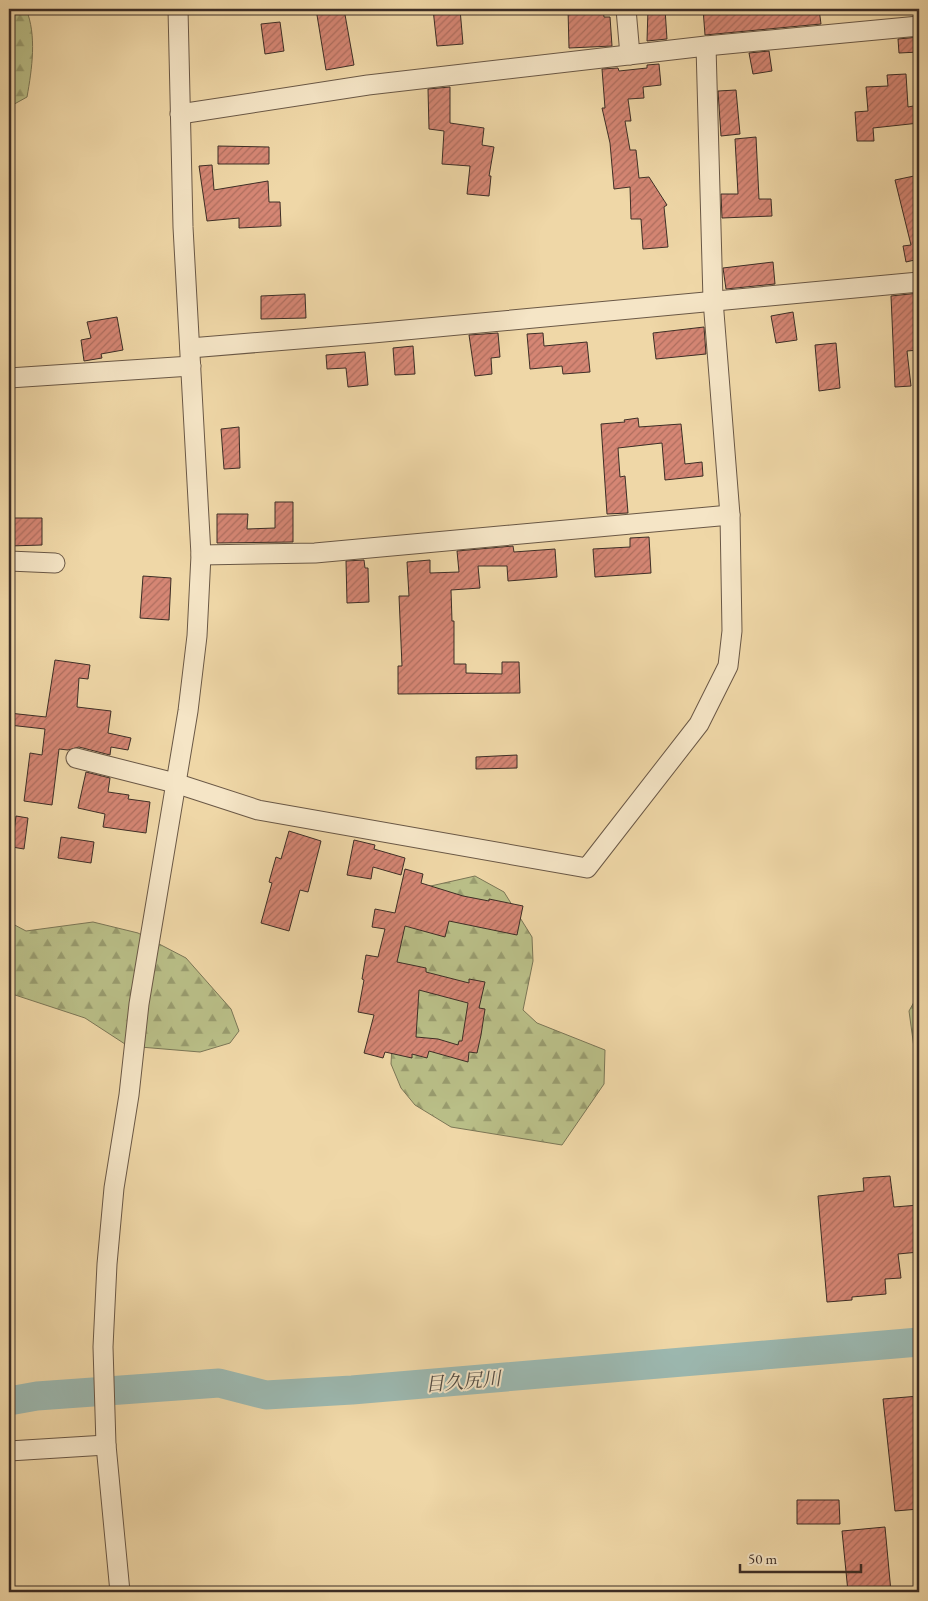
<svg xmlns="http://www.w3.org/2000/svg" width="928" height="1601" font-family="'EB Garamond','Noto Serif JP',serif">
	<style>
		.forest { fill: url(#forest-firs); stroke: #7b7656 }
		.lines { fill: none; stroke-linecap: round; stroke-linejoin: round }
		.river { stroke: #9cb8b0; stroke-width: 29 }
		.building { fill: url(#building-hatch); stroke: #3d2e26; fill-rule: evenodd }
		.minor-casing { stroke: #6a5846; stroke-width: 21 }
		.minor { stroke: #f5e5c6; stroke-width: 19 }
		.labels { text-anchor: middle; stroke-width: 4; stroke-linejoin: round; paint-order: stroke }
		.water-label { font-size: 19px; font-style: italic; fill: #504a42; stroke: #f5e5c6 }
	</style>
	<defs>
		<pattern id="forest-firs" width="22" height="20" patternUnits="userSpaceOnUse" patternTransform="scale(1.25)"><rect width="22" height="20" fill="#b9be87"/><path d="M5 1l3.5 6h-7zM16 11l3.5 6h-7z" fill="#989b6e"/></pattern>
		<pattern id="building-hatch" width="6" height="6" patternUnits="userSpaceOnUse" patternTransform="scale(1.25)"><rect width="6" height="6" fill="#d58674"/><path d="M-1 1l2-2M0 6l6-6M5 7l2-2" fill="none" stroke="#ae6e5f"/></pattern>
	</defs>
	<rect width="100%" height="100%" fill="#efd7a7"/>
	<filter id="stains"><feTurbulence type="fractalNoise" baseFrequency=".004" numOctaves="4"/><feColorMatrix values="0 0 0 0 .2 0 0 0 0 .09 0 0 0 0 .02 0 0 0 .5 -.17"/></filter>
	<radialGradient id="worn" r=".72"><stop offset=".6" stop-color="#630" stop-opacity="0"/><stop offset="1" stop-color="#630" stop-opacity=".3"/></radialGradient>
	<g class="forest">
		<path d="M 9,9 L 26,9 C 37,35 32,69 27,97 L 9,107 Z"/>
		<path d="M 475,876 L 504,892 L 532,937 L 533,961 L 523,1010 L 537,1023 L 605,1050 L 604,1084 L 562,1145 L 451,1127 L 415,1105 L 401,1088 L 391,1064 L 398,930 L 413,890 Z"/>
		<path d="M 9,922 L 26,931 L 93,922 L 138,933 L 186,958 L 231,1009 L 239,1031 L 230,1043 L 200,1052 L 128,1046 L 85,1018 L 9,993 Z"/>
		<path d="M 919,993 L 919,1059 L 915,1055 L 909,1011 Z"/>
	</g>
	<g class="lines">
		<path class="river" d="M 9,1401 L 37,1396 L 219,1383 L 266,1395 L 352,1390 L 919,1342"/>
	</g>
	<g class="building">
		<path d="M 316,9 L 344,9 L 354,65 L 326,70 Z"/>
		<path d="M 433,9 L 460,9 L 463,44 L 437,46 Z"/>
		<path d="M 568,9 L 603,9 L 604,17 L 610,17 L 612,46 L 569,48 Z"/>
		<path d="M 648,9 L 665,9 L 667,39 L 647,41 Z"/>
		<path d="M 703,9 L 819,9 L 821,24 L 705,35 Z"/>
		<path d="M 280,22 L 284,51 L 265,54 L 261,24 Z"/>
		<path d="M 919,37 L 919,52 L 899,53 L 898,39 Z"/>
		<path d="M 769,51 L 772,71 L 753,74 L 749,53 Z"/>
		<path d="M 659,64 L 661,85 L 643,87 L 644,98 L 628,99 L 631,121 L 625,121 L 630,150 L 636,150 L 639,178 L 649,177 L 667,205 L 664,207 L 668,247 L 643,249 L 641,219 L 631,219 L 630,187 L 614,189 L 610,143 L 602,108 L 605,108 L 602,69 L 618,68 L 619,71 L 647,68 L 647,65 Z"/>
		<path d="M 906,74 L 908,107 L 919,105 L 919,123 L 873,128 L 874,141 L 857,141 L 855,112 L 868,111 L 866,87 L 888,86 L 887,75 Z"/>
		<path d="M 450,87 L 450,123 L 484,128 L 482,145 L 494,147 L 489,176 L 491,176 L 489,196 L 467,194 L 470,166 L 442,164 L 444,131 L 429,129 L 428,89 Z"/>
		<path d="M 736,90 L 740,134 L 721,136 L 718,91 Z"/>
		<path d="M 756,137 L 759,199 L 771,199 L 772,216 L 722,218 L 721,194 L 738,194 L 735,139 Z"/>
		<path d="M 218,146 L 269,147 L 269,164 L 218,164 Z"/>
		<path d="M 212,165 L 214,190 L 268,181 L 269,202 L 280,202 L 281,226 L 239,228 L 239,218 L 207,221 L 199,166 Z"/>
		<path d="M 914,176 L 919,201 L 919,259 L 906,262 L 903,246 L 911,245 L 895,180 Z"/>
		<path d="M 773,262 L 775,284 L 726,289 L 723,268 Z"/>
		<path d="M 919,293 L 919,350 L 907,351 L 911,386 L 895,387 L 891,296 Z"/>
		<path d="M 305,294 L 306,318 L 261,319 L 261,296 Z"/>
		<path d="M 793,312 L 797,340 L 776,343 L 771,316 Z"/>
		<path d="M 117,317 L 123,350 L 101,354 L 102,358 L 84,361 L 81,340 L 91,338 L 87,322 Z"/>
		<path d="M 704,327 L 706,354 L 656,359 L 653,333 Z"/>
		<path d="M 498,333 L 500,357 L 491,358 L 492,374 L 475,376 L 469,335 Z"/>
		<path d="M 543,333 L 544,346 L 587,342 L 590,372 L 563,374 L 562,366 L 530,369 L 527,334 Z"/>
		<path d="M 836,343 L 840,388 L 819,391 L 815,345 Z"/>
		<path d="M 413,346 L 415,374 L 395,375 L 393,348 Z"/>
		<path d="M 365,352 L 368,385 L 348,387 L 346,368 L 327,369 L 326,355 Z"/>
		<path d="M 638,418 L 639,427 L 681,424 L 685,464 L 702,462 L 703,476 L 665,480 L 662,443 L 618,448 L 620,477 L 625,476 L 628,513 L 607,514 L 601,424 L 625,422 L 624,420 Z"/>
		<path d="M 239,427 L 240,468 L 224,469 L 221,429 Z"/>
		<path d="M 275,502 L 293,502 L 293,542 L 217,543 L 217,514 L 248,514 L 247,529 L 275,528 Z"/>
		<path d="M 9,518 L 42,518 L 42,545 L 9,546 Z"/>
		<path d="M 649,537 L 651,573 L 595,577 L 593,549 L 630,547 L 630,538 Z"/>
		<path d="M 513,546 L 514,552 L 555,549 L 557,577 L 508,581 L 507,566 L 478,566 L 480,588 L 451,590 L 452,621 L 454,621 L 454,664 L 466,664 L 466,673 L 502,674 L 502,662 L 519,662 L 520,693 L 398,694 L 398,666 L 402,666 L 399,596 L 409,596 L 407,562 L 430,560 L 430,573 L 459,572 L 457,551 Z"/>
		<path d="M 364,560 L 365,568 L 368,568 L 369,602 L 347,603 L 346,561 Z"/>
		<path d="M 143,576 L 171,578 L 169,620 L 140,618 Z"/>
		<path d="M 55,660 L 90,665 L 88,679 L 79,678 L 77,707 L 111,711 L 108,733 L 131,738 L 128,750 L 111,747 L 110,755 L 79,747 L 68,750 L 59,749 L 52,805 L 24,801 L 30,753 L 42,755 L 45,729 L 9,725 L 9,713 L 46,717 Z"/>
		<path d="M 517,755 L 517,768 L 476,769 L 476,757 Z"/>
		<path d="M 86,772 L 110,778 L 108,792 L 129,795 L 128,799 L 150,802 L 146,833 L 103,827 L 105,814 L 78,808 Z"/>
		<path d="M 16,816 L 28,818 L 24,849 L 12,847 Z"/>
		<path d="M 289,831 L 321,841 L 308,892 L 300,890 L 289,931 L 261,923 L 272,883 L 269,882 L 276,857 L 281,859 Z"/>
		<path d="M 61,837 L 94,842 L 91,863 L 58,858 Z"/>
		<path d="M 354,840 L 375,845 L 374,849 L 405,858 L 401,875 L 373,867 L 371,879 L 347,875 Z"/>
		<path d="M 405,869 L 423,874 L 421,883 L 463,896 L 489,901 L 489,899 L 523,906 L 517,935 L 449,921 L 445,937 L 405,926 L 397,962 L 426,968 L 426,972 L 469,983 L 469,979 L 485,982 L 479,1008 L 485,1009 L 481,1035 L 477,1053 L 469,1052 L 468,1062 L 429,1051 L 427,1058 L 412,1054 L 412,1058 L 385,1052 L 383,1058 L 364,1053 L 374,1015 L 358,1012 L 364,980 L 362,979 L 366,955 L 378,957 L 385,929 L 372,927 L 375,909 L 395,913 ZM 419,990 L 468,1003 L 462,1041 L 459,1041 L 458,1045 L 438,1039 L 416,1037 Z"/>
		<path d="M 890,1176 L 894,1207 L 919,1205 L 919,1252 L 898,1254 L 901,1278 L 885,1279 L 886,1294 L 852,1297 L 852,1300 L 827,1302 L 818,1196 L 864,1191 L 863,1178 Z"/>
		<path d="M 919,1396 L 919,1509 L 895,1511 L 883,1399 Z"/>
		<path d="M 797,1500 L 839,1500 L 840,1524 L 797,1524 Z"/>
		<path d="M 885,1527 L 891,1592 L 848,1592 L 842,1531 Z"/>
	</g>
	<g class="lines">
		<g class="minor-casing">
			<g id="minor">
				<path d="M 626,9 L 630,55"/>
				<path d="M 180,114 L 368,85 L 706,46 L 919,26"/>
				<path d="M 190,348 L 373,333 L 919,282"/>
				<path d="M 9,378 L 191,366"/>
				<path d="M 201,555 L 315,553 L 730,515"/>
				<path d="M 9,561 L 55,563"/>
				<path d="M 76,758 L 175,783 L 258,810 L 587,868 L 699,724 L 728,666 L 732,631 L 730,515 L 713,300 L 706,46"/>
				<path d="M 9,1451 L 106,1445"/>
				<path d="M 120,1592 L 106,1445 L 103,1347 L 107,1264 L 114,1188 L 129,1095 L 139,1004 L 188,711 L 197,636 L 201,555 L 183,227 L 178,9"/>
			</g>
		</g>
		<use href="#minor" class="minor"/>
	</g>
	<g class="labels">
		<g class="water-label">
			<text transform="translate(463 1381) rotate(-5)" y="7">目久尻川</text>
		</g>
	</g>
	<rect width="928" height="1601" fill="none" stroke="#efd7a7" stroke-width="30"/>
	<rect x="10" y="10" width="908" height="1581" fill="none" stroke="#3d2e26" stroke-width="2.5"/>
	<rect x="15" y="15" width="898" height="1571" fill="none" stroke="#3d2e26"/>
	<path d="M740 1564v8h121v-8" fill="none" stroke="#3d2e26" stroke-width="2.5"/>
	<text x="748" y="1564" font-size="15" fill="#3d2e26" stroke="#f5e5c6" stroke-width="4" paint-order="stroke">50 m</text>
	<rect width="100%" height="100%" filter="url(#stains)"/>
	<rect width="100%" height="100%" fill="url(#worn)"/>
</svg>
